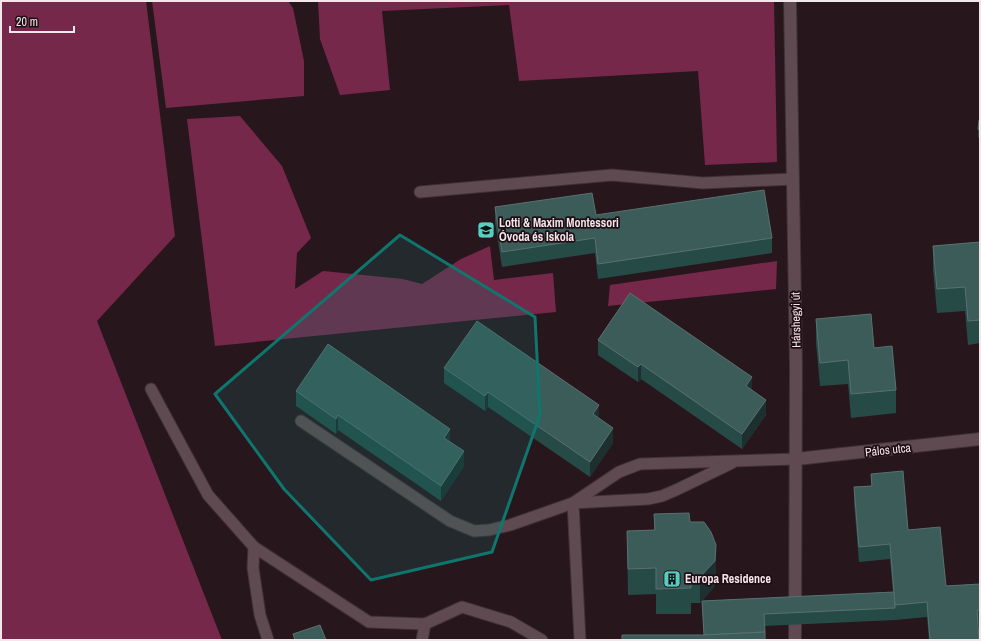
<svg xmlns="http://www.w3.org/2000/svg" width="981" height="641" font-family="'Archivo Narrow',sans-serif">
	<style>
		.forest { fill: #76284b }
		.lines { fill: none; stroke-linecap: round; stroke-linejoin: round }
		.service-casing { stroke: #3e3135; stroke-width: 13 }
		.minor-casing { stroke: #3e3135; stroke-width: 14 }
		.service { stroke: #5f4a51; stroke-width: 11 }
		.minor { stroke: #5f4a51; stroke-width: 12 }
		.wall { fill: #264b47 }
		.shaded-wall { fill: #1d2f2f }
		.building { fill: #3c5c59; stroke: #597170 }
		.marked { fill: #0f766e; fill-opacity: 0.2; stroke: #0f766e; stroke-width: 3; stroke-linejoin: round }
		.labels { text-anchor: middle; stroke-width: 3.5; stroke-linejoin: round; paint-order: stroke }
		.poi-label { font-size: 12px; font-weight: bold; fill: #f4e7eb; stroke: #1f0d14; text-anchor: start }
		.street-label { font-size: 12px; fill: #f4e7eb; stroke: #1f0d14 }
	</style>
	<rect width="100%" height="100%" fill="#28161d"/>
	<g class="forest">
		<path d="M 1,1 L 146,1 L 175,236 L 97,321 L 222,640 L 1,640 Z"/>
		<path d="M 152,1 L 288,1 L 293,8 L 304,61 L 304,96 L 166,108 Z"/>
		<path d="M 318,1 L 774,1 L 777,162 L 705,165 L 698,71 L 519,81 L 509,5 L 382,11 L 390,90 L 340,95 L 320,39 Z"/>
		<path d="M 240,116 L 282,166 L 311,238 L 297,253 L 295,289 L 323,271 L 403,279 L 422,284 L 461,259 L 490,246 L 494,280 L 553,273 L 556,312 L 215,346 L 187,119 Z"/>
		<path d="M 777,261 L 776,289 L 608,306 L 610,285 Z"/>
	</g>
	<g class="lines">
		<g class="service-casing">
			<g id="service">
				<path d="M 420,192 L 612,175 L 703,183 L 793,179"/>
				<path d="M 151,389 L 208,495 L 254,547 L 369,622 L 425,624"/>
				<path d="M 301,421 L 450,521 L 474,531 L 489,530 L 510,525 L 573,503 L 619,472 L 640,464 L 796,459"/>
				<path d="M 254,547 L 253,568 L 260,615 L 268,640"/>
				<path d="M 422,640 L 425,624 L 462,607 L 511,622 L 542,640"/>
				<path d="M 580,640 L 573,503 L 648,499 L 662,496 L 676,490 L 732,463"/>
			</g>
		</g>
		<g class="minor-casing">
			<g id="minor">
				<path d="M 790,1 L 796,367 L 795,640"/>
				<path d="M 796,459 L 980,439"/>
			</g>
		</g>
		<use href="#service" class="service"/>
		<use href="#minor" class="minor"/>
	</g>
	<g class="wall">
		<path d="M 980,119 L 980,139 L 978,137 L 978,129 Z"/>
		<path d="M 495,207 L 596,215 L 772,238 L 772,253 L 598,279 L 595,253 L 502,267 L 495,222 Z"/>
		<path d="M 980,242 L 980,343 L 968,345 L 965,311 L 937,313 L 933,270 L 933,246 Z"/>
		<path d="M 816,319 L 874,348 L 896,390 L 896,413 L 851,418 L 848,384 L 820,386 L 816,343 Z"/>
		<path d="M 598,340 L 752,390 L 766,415 L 742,449 L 641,379 L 638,382 L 598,355 Z"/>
		<path d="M 444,368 L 599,418 L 613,443 L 590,477 L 488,407 L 485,411 L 444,383 Z"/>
		<path d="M 296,391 L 450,442 L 464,466 L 441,501 L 338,430 L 336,434 L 296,406 Z"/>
		<path d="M 871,474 L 946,586 L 980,584 L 980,625 L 978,625 L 979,640 L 929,640 L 927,617 L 895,620 L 764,626 L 704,635 L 702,601 L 893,592 L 890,559 L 859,562 L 854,502 L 854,487 L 871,486 Z"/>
		<path d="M 654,514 L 690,522 L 716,571 L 715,586 L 700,603 L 691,603 L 691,614 L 656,614 L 656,594 L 628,595 L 627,531 L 654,530 Z"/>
	</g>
	<g class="shaded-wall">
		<path d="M 641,364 L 641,379 L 638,382 L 638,367 Z"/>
		<path d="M 752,377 L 752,392 L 746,386 Z"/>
		<path d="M 488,392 L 488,407 L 485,411 L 485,396 Z"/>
		<path d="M 766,400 L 766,415 L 742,449 L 742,434 Z"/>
		<path d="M 599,405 L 599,420 L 593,414 Z"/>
		<path d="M 338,415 L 338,430 L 336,434 L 336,419 Z"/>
		<path d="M 613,428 L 613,443 L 590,477 L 590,462 Z"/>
		<path d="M 450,429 L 450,444 L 444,438 Z"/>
		<path d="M 464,451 L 464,466 L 441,501 L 441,486 Z"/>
		<path d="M 716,545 L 716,571 L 715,586 L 700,603 L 700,577 Z"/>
	</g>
	<g class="building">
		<path d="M 980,119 L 980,131 L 978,129 L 979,120 Z"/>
		<path d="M 764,190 L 772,238 L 598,264 L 595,238 L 502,252 L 495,207 L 592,193 L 596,215 Z"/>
		<path d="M 980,242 L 980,320 L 968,321 L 965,287 L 937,289 L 933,246 Z"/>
		<path d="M 630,293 L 752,377 L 746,386 L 766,400 L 742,434 L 641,364 L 638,367 L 598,340 Z"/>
		<path d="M 871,314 L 874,348 L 892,346 L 896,390 L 851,394 L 848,360 L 820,363 L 816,319 Z"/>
		<path d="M 477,321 L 599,405 L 593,414 L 613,428 L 590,462 L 488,392 L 485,396 L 444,368 Z"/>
		<path d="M 328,344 L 450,429 L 444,438 L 464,451 L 441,486 L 338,415 L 336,419 L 296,391 Z"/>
		<path d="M 903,471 L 908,530 L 940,527 L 946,586 L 980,584 L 980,610 L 977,610 L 979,640 L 930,640 L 927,602 L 895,605 L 890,544 L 859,547 L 854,487 L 872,486 L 871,474 Z"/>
		<path d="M 689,513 L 690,522 L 704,522 L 711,532 L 716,545 L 715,561 L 700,577 L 691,577 L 691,588 L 656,589 L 656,568 L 628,569 L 627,531 L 655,530 L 654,514 Z"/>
		<path d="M 894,592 L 895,608 L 764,614 L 765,632 L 704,635 L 702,601 Z"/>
		<path d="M 320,625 L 326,640 L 295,640 L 293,634 Z"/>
		<path d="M 765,632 L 765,640 L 622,640 L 622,635 L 704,635 Z"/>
	</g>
	<path class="marked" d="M 400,235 L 535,317 L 540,415 L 492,552 L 371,580 L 284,489 L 215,394 Z"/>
	<defs>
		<g id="school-square" transform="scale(0.9)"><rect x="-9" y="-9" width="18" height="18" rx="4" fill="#57cec1" stroke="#1f0d14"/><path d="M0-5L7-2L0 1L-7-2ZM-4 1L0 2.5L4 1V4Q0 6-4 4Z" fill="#111"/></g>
		<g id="building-square" transform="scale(0.9)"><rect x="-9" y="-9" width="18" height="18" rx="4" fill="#57cec1" stroke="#1f0d14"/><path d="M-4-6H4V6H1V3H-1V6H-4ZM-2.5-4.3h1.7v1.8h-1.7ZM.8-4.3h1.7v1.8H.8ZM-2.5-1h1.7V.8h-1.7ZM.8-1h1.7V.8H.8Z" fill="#111"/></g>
	</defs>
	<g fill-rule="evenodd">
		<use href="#school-square" x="486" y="230"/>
		<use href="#building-square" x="672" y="579"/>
	</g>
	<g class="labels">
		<g class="poi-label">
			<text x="499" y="227">Lotti &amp; Maxim Montessori<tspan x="499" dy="14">Óvoda és Iskola</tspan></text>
			<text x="685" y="583">Europa Residence</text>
		</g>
		<g class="street-label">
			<text transform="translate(796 320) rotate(-91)" y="4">Hárshegyi út</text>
			<text transform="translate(888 450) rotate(-6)" y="4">Pálos utca</text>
		</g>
	</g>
	<rect width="981" height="641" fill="none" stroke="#f4e7eb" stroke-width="4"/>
	<path d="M10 26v6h64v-6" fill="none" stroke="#f4e7eb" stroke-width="2"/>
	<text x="16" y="26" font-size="12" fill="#f4e7eb" stroke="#1f0d14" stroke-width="3" paint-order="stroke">20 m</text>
</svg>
